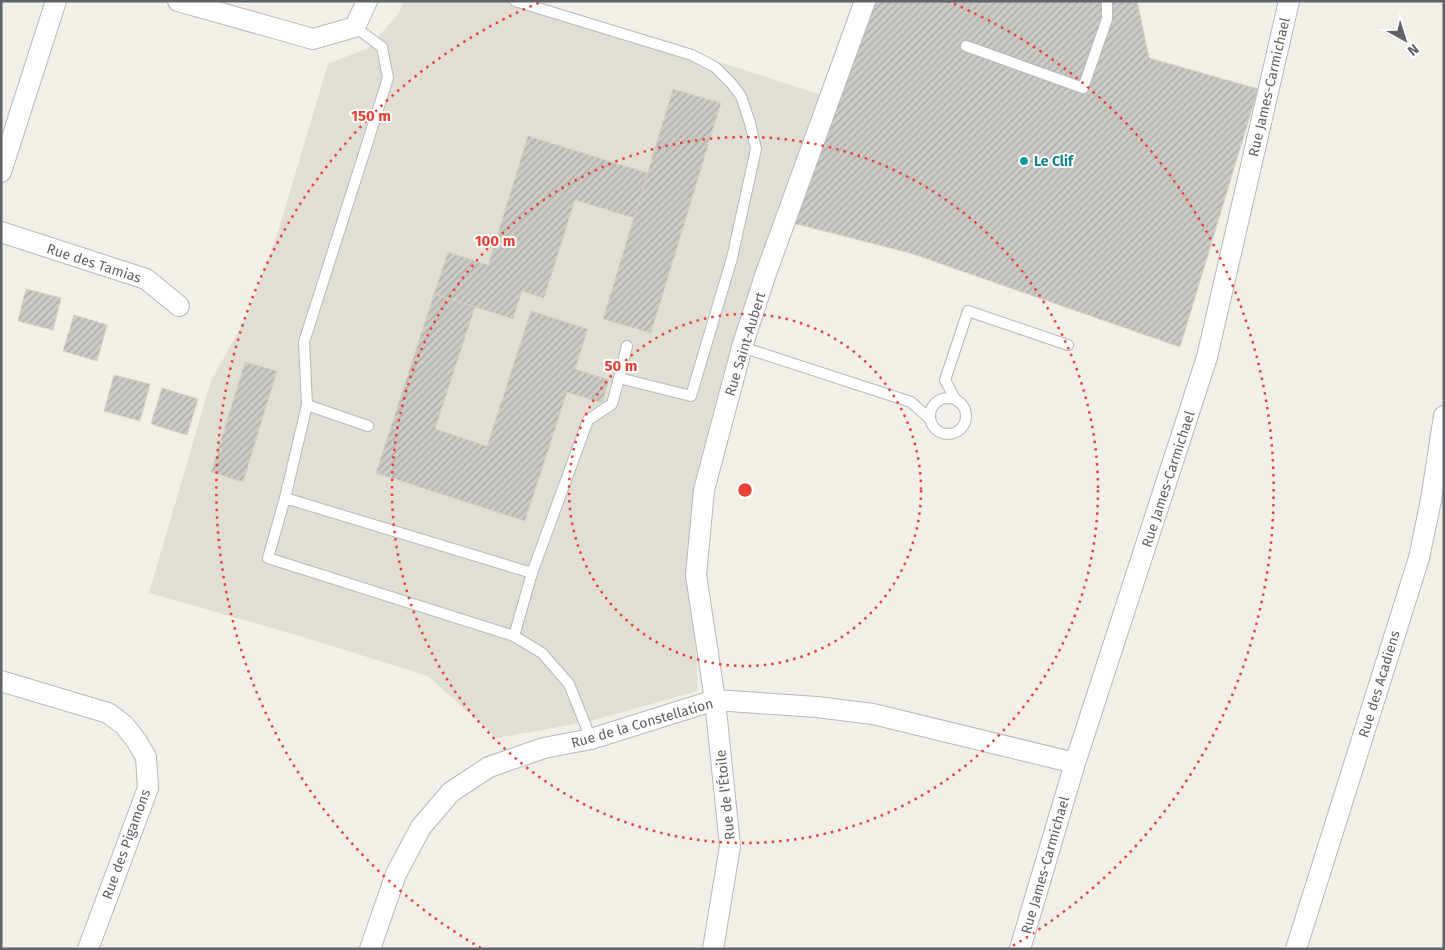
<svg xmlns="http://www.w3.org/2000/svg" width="1445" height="950" font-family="'Fira Sans',sans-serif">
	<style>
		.education { fill: #e1ded6 }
		.building { fill: url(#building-hatch); stroke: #d6d1c6 }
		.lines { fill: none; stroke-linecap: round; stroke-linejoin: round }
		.service-casing { stroke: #b5b8bc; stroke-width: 12 }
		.minor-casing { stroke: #b5b8bc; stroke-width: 22 }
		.service { stroke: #fff; stroke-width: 10 }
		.minor { stroke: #fff; stroke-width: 20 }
		.ring { fill: none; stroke: #ea4335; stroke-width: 2.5; stroke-dasharray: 2.5 5 }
		.culture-dot { fill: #0f9aa8; stroke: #fff; stroke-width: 2 }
		.labels { text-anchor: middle; stroke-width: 4; stroke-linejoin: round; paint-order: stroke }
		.street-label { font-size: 14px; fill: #5f6368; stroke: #fff }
		.culture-label { font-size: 14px; font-weight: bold; fill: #0d838f; stroke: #fff; text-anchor: start }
		.centre { fill: #ea4335; stroke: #fff; stroke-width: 2.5 }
		.ring-label { font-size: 15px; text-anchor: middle; font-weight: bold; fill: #ea4335; stroke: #fff; stroke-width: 4; stroke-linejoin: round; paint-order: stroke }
	</style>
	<defs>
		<pattern id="building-hatch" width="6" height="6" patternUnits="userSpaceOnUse" patternTransform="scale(1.25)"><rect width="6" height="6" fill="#cccac5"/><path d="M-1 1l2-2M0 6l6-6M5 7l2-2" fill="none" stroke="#a9a8a4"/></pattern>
	</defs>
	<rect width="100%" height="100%" fill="#f1efe8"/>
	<path class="education" d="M 404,1 L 531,1 L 834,99 L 720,407 L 691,560 L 698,691 L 587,722 L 497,738 L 428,676 L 303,637 L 149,593 L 211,381 L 248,314 L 277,235 L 328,64 L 368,48 L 398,14 Z"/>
	<g class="building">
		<path d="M 870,1 L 1137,1 L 1149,58 L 1258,89 L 1180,347 L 910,253 L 789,222 Z"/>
		<path d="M 673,89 L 721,103 L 651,333 L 603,319 Z"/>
		<path d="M 528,136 L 648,173 L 634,218 L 575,200 L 544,298 L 522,291 L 513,319 L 434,294 L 448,252 L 488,265 Z"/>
		<path d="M 26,289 L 61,298 L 53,330 L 18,321 Z"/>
		<path d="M 434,294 L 475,307 L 435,429 L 487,446 L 531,311 L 588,329 L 575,369 L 609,380 L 602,403 L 567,392 L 525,521 L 376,473 Z"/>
		<path d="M 74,315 L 107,325 L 97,361 L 63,351 Z"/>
		<path d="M 245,362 L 277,371 L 243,482 L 211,472 Z"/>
		<path d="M 114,375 L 150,384 L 140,421 L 104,411 Z"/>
		<path d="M 162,388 L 198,399 L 187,435 L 151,424 Z"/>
	</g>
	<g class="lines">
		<g class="service-casing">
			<g id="service">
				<path d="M 966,46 L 1083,88 L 1107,19 L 1107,1"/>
				<path d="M 742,347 L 911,402 L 930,419"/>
				<path d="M 619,378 L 627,346"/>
				<circle cx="948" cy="416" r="18"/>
				<path d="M 955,399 L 945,380 L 968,311 L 1068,345"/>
				<path d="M 307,405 L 368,426"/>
				<path d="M 285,498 L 307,405 L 304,342 L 388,78 L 382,47 L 355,27"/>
				<path d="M 532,573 L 285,498 L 268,558 L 514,636 L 542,653 L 569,684 L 591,739"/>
				<path d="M 514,636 L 532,573 L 588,420 L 612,404 L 619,378 L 691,396 L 732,258 L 756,149 L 750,123 L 741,96 L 731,83 L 715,67 L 692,55 L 515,1"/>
			</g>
		</g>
		<g class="minor-casing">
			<g id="minor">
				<path d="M 178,1 L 313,39 L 355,27 L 367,1"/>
				<path d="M 1,172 L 56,1"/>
				<path d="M 1,232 L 146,279 L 179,306"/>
				<path d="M 1,681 L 108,713 L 124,725 L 136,740 L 146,757 L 148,788 L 88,949"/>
				<path d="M 370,949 L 396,874 L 421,827 L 451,792 L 489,767 L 544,748 L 591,739 L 715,700 L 817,707 L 873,714 L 1075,763"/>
				<path d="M 713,949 L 730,846 L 715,700 L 696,575 L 704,490 L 742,347 L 765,276 L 865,1"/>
				<path d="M 1020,949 L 1075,763 L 1207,357 L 1289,1"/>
				<path d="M 1296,949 L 1419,558 L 1431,500 L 1444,416"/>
			</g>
		</g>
		<use href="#service" class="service"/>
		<use href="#minor" class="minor"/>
	</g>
	<g class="ring">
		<circle cx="745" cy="490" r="176"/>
		<circle cx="745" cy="490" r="353"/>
		<path d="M481 948A529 529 0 0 1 543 1M947 1A529 529 0 0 1 1009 948"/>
	</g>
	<circle class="culture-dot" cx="1024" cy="161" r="5"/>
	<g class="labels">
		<g class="street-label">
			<text transform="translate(1269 87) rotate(-77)" y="5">Rue James-Carmichael</text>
			<text transform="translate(94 263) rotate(18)" y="5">Rue des Tamias</text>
			<text transform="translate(745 344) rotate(-73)" y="5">Rue Saint-Aubert</text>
			<text transform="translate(1168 479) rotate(-72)" y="5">Rue James-Carmichael</text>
			<text transform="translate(1379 684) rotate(-73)" y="5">Rue des Acadiens</text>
			<text transform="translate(642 723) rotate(-16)" y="5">Rue de la Constellation</text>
			<text transform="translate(725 795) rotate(-96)" y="5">Rue de l'Étoile</text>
			<text transform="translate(126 844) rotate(-70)" y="5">Rue des Pigamons</text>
			<text transform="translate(1045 865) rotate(-74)" y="5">Rue James-Carmichael</text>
		</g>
		<g class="culture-label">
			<text x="1034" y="166">Le Clif</text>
		</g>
	</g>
	<circle cx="745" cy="490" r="8" class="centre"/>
	<g class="ring-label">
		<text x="371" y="121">150 m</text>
		<text x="495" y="246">100 m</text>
		<text x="621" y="371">50 m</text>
	</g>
	<rect width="1445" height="950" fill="none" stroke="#5f6368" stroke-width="5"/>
	<g transform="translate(1405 40) rotate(141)" stroke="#ffffff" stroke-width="4" paint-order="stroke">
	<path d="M0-4L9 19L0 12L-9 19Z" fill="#5f6368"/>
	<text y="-8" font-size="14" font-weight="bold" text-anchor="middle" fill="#5f6368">N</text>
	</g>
</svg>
